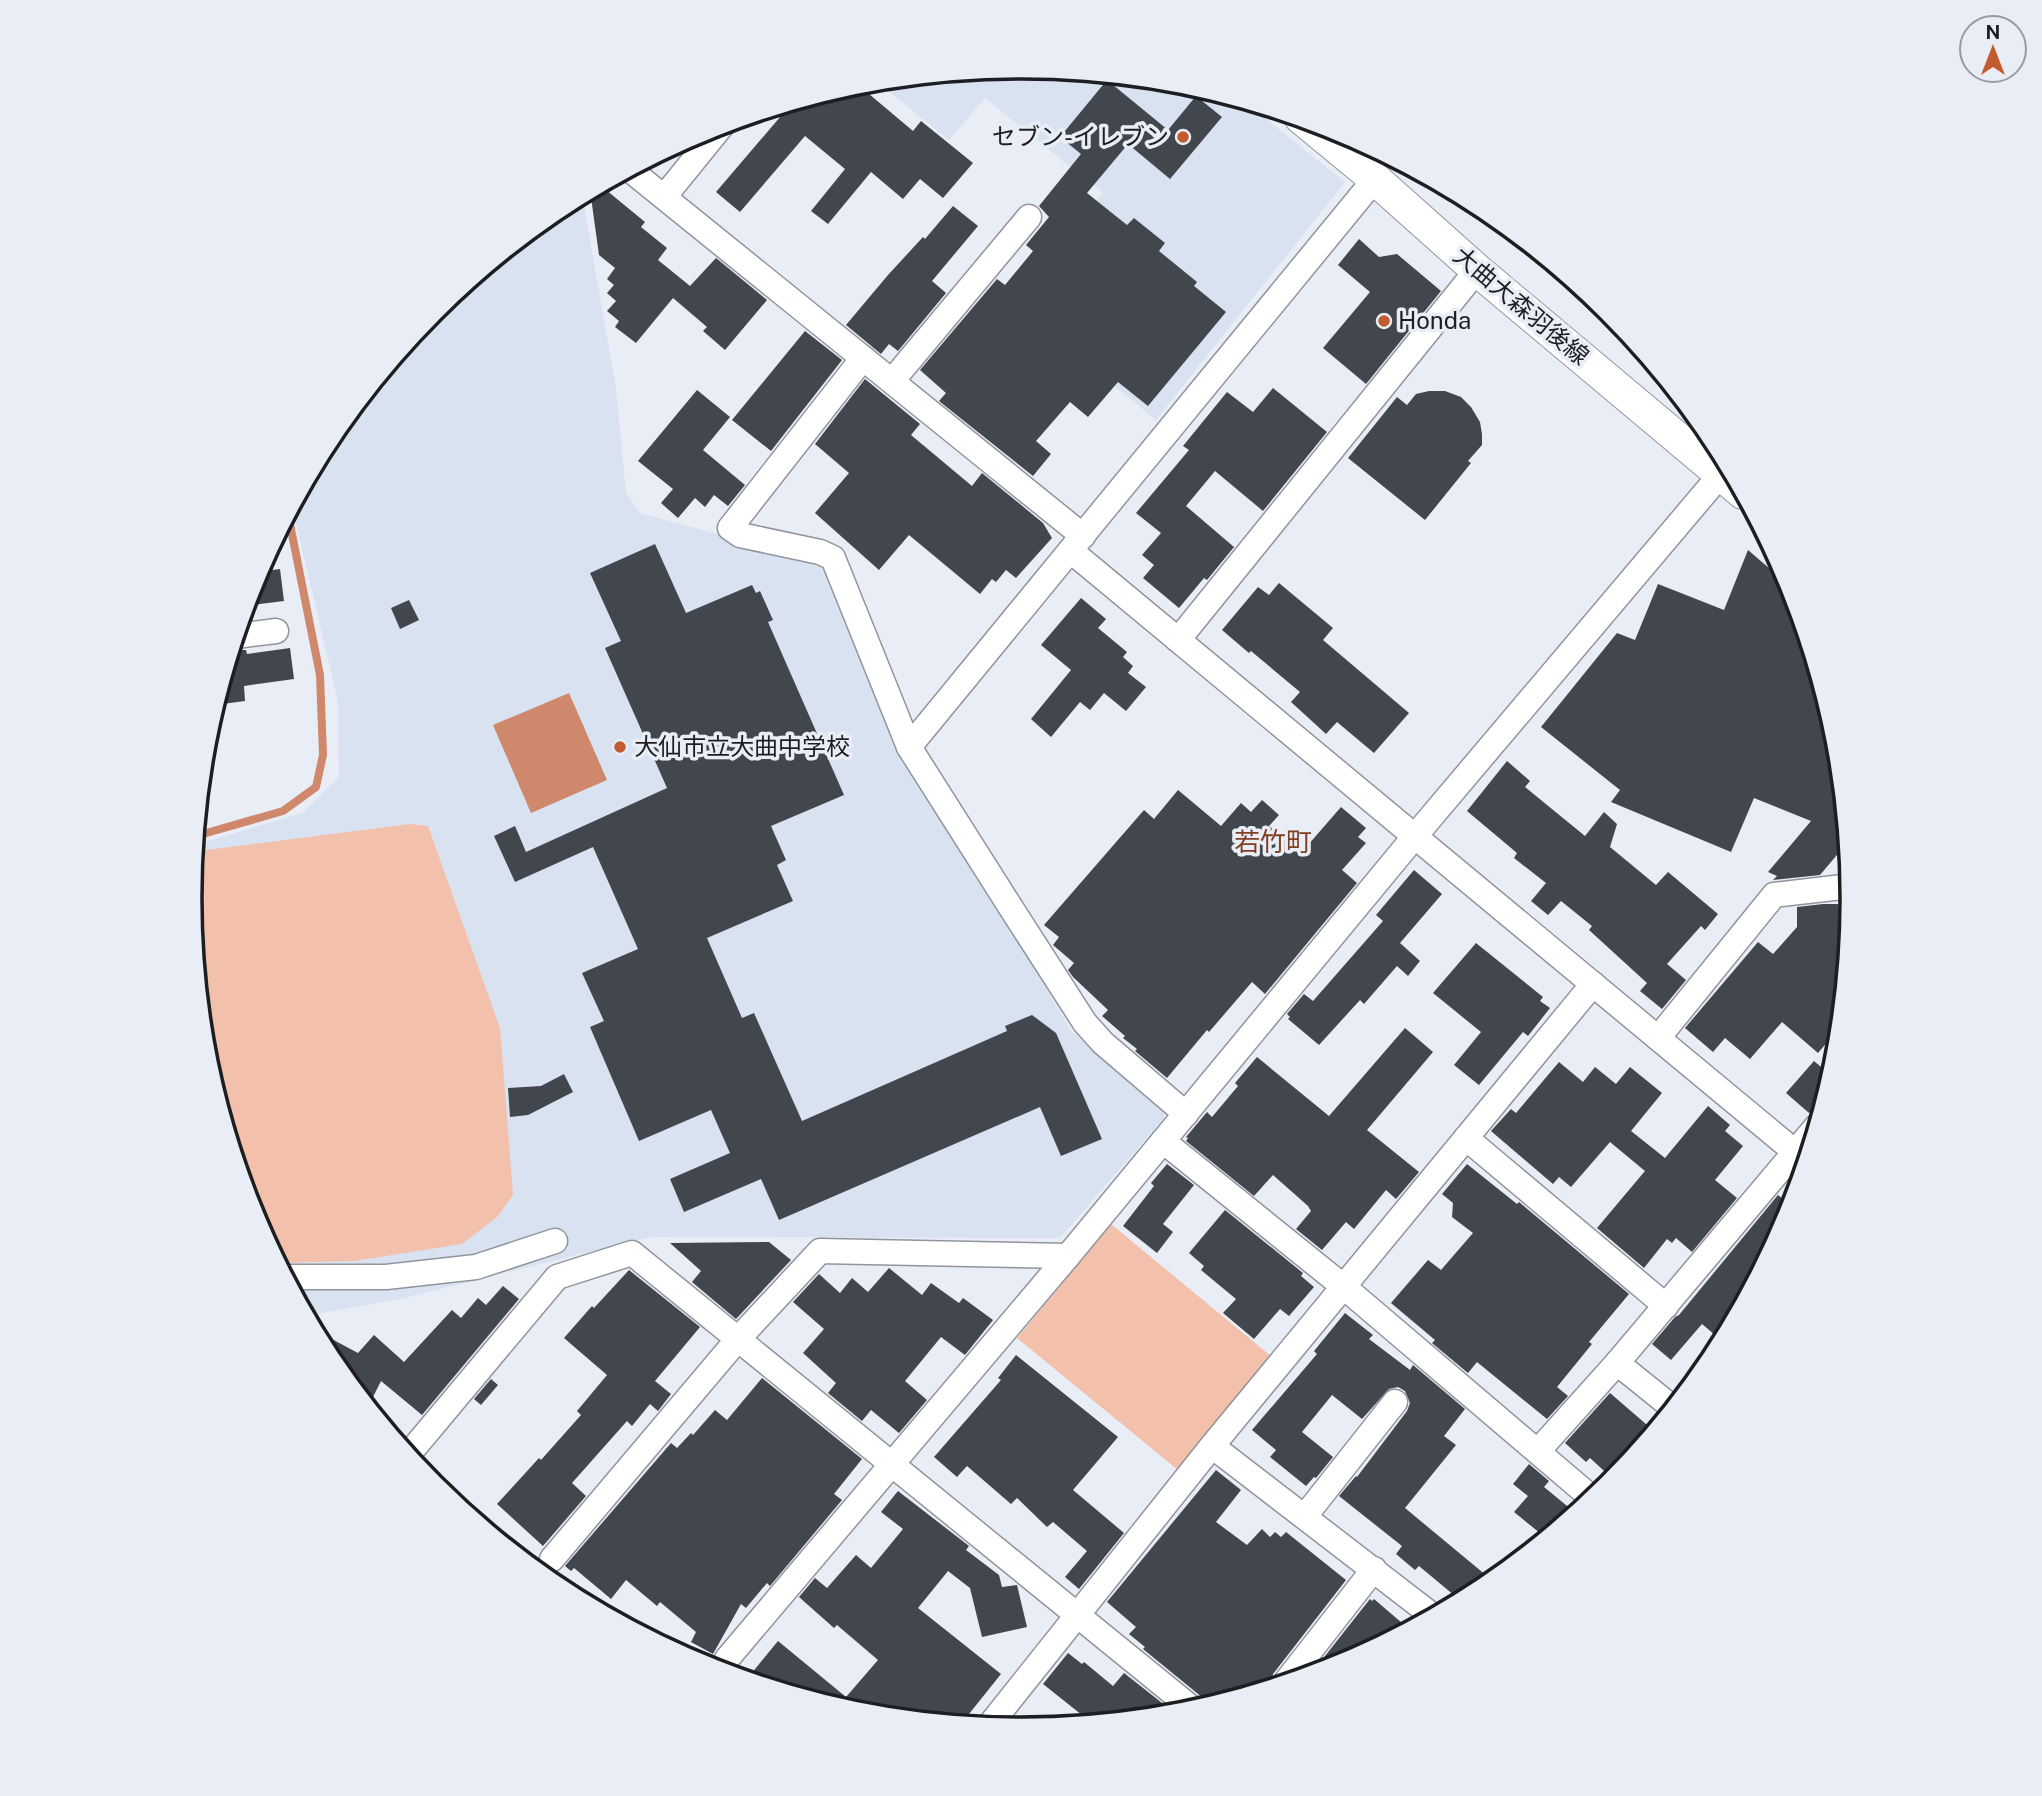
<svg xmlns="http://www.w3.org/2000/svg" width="2042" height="1796" font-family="'Public Sans','Noto Sans JP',sans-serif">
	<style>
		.built { fill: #d9e2f1 }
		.green { fill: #f3c0ab }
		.water { fill: #d0886c }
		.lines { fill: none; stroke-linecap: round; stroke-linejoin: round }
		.stream { stroke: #d0886c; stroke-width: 8 }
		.building { fill: #42464d }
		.minor-casing { stroke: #90959c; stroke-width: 27 }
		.major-casing { stroke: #90959c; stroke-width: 34 }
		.minor { stroke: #fff; stroke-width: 24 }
		.major { stroke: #fff; stroke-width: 32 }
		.poi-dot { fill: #c25b2e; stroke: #e9eef6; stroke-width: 2.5 }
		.labels { text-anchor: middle; stroke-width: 7; stroke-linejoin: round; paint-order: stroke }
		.poi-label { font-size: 24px; fill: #1c1e21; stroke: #e9eef6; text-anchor: start }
		.street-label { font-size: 24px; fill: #1c1e21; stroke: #e9eef6 }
		.neighbourhood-label { font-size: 26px; fill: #813f23; stroke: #e9eef6 }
		.rim { fill: none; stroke: #1c1e21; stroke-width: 3.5 }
	</style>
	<rect width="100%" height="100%" fill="#e9eef6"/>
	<g class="built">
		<path d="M 1021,67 L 1184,83 L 1242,100 L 1345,182 L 1156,420 L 1035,322 L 1067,237 L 1103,193 L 985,98 L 949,140 L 876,81 Z"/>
		<path d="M 582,194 L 616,388 L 626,493 L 640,513 L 818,561 L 828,575 L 883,716 L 1072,1032 L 1163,1105 L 1164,1118 L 1060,1238 L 650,1237 L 404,1298 L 306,1316 L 253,1216 L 205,1060 L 190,898 L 195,845 L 302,813 L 339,777 L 338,702 L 292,506 L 330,436 L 433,310 L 559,206 Z"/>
	</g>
	<g class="green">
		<path d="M 410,824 L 428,826 L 500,1028 L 513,1195 L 497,1217 L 462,1244 L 354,1261 L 278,1263 L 253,1216 L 205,1060 L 190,898 L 194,854 L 206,850 Z"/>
		<path d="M 1111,1224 L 1272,1357 L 1178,1470 L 1017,1338 Z"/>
	</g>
	<path class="water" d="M 569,693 L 607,780 L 531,813 L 493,725 Z"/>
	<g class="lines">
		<path class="stream" d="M 196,836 L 283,811 L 316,787 L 323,755 L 320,675 L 288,514"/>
	</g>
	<g class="building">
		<path d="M 1107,80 L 1168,130 L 1196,96 L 1222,117 L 1170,179 L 1128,144 L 1087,193 L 1127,225 L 1134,218 L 1165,243 L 1159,251 L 1197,282 L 1194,286 L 1226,312 L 1148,406 L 1118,382 L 1088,417 L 1070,402 L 1036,441 L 1051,454 L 1033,476 L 939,401 L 946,393 L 920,370 L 997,279 L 1005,285 L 1033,251 L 1026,245 L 1049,217 L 1039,206 L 1081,154 L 1060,137 Z"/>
		<path d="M 856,83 L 913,131 L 921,121 L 973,163 L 943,198 L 920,179 L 903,199 L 871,172 L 828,224 L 811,211 L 845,169 L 805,136 L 740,212 L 716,192 L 792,103 Z"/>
		<path d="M 600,185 L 645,222 L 641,227 L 667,248 L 658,260 L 690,286 L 716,258 L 767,300 L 725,350 L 703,331 L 707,327 L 673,298 L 636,343 L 615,327 L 619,321 L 607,311 L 616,301 L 607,293 L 614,285 L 607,279 L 615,268 L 599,255 L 590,190 Z"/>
		<path d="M 953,206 L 978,226 L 932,281 L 946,293 L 898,351 L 889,344 L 881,354 L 846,325 L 888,275 L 923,237 L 925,239 Z"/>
		<path d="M 1359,239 L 1379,257 L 1397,254 L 1441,291 L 1366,384 L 1323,348 L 1370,292 L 1338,265 Z"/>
		<path d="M 805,331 L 842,360 L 771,451 L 732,420 Z"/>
		<path d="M 865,379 L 920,424 L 911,435 L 972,486 L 982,473 L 1043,523 L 1052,538 L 1016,578 L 1006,570 L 996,582 L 992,579 L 980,594 L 909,535 L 879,570 L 815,513 L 849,473 L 815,444 Z"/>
		<path d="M 1273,388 L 1327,432 L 1263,511 L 1215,471 L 1186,506 L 1234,547 L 1207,580 L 1204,578 L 1179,608 L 1143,578 L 1154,565 L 1142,555 L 1161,533 L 1136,513 L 1189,450 L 1183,446 L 1227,392 L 1253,412 Z"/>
		<path d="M 697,390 L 730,417 L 703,450 L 745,485 L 728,506 L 714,495 L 705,507 L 695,498 L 678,518 L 661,503 L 673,489 L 638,461 Z"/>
		<path d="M 1429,391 L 1445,391 L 1461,397 L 1471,407 L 1480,422 L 1482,434 L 1482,445 L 1468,461 L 1471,463 L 1425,520 L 1348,458 L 1397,397 L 1407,405 L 1416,394 Z"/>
		<path d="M 655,544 L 686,613 L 752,585 L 756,593 L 760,591 L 773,620 L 768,622 L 844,795 L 771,826 L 786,860 L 777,865 L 793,901 L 707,938 L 742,1018 L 754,1013 L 802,1121 L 1007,1031 L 1005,1026 L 1032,1015 L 1056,1033 L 1102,1139 L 1061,1156 L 1040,1107 L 779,1220 L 761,1179 L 684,1212 L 670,1179 L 730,1153 L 711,1110 L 639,1141 L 590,1027 L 604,1021 L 582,973 L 638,949 L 593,847 L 515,882 L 494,836 L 515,826 L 526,852 L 667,788 L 605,648 L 621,641 L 590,573 Z"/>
		<path d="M 1748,550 L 1791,587 L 1837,736 L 1843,806 L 1837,820 L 1846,827 L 1847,843 L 1820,875 L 1773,880 L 1777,876 L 1768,872 L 1811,821 L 1754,798 L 1731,852 L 1611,802 L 1620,790 L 1541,727 L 1617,633 L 1635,640 L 1658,584 L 1724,610 Z"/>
		<path d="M 280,569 L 284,601 L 245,606 L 257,572 Z"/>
		<path d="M 1279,583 L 1333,628 L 1323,640 L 1409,713 L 1374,753 L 1337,722 L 1326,734 L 1291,702 L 1300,692 L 1251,651 L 1249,653 L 1222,630 L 1258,587 L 1269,595 Z"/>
		<path d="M 1081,598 L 1106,619 L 1098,628 L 1127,652 L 1123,657 L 1133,666 L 1128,673 L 1146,687 L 1126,711 L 1104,693 L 1090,710 L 1080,702 L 1051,737 L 1031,719 L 1071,670 L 1041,645 Z"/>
		<path d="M 409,600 L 419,620 L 400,629 L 391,608 Z"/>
		<path d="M 290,648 L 294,679 L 244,686 L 245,701 L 215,705 L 232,650 L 246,650 L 247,654 Z"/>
		<path d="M 1507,761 L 1530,781 L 1525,787 L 1585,836 L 1604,812 L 1617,824 L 1610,847 L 1656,885 L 1668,872 L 1718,914 L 1705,930 L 1701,926 L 1667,964 L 1686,980 L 1662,1009 L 1640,991 L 1647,983 L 1589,930 L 1592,926 L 1561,901 L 1548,915 L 1531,901 L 1546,883 L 1514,858 L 1517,853 L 1467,811 Z"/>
		<path d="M 1178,790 L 1221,826 L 1241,803 L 1251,812 L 1262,800 L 1279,815 L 1269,826 L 1301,853 L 1341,807 L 1366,828 L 1358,837 L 1366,843 L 1342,870 L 1357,883 L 1265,994 L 1252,982 L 1209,1032 L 1207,1030 L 1167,1078 L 1135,1051 L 1137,1049 L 1123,1038 L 1125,1036 L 1102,1016 L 1108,1010 L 1073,977 L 1068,970 L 1074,963 L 1053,945 L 1059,937 L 1044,925 L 1144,810 L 1154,819 Z"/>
		<path d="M 1414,870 L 1442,894 L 1400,943 L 1420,961 L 1408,976 L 1397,966 L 1364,1004 L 1360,1000 L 1319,1045 L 1288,1019 L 1290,1017 L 1287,1014 L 1304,994 L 1313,1001 L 1383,921 L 1376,915 Z"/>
		<path d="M 1823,904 L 1838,904 L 1839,994 L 1844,988 L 1840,1027 L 1818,1053 L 1782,1022 L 1750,1059 L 1725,1038 L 1713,1052 L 1685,1028 L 1758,942 L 1773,954 L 1797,927 L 1797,907 Z"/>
		<path d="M 1476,943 L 1543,997 L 1540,1001 L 1550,1008 L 1528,1036 L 1523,1032 L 1479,1085 L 1454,1065 L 1481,1032 L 1433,993 Z"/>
		<path d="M 1405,1028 L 1433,1052 L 1367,1130 L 1419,1172 L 1396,1199 L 1386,1190 L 1354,1229 L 1346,1222 L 1322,1250 L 1296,1229 L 1311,1211 L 1308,1206 L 1273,1175 L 1254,1196 L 1186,1141 L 1188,1138 L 1186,1137 L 1207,1112 L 1212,1117 L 1238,1086 L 1235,1083 L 1257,1057 L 1329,1116 Z"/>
		<path d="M 1814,1061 L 1832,1076 L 1827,1092 L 1809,1113 L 1786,1093 Z"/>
		<path d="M 1559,1062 L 1583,1082 L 1595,1067 L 1616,1084 L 1630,1067 L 1662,1093 L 1631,1131 L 1665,1158 L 1708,1106 L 1730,1125 L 1725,1131 L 1743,1146 L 1715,1180 L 1737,1198 L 1692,1252 L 1676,1238 L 1672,1243 L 1667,1239 L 1644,1268 L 1597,1228 L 1645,1171 L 1610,1142 L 1571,1187 L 1559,1177 L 1553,1184 L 1491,1131 L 1511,1109 L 1516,1113 Z"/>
		<path d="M 564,1074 L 573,1092 L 528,1115 L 510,1117 L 508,1088 L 541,1086 Z"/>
		<path d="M 1167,1164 L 1194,1185 L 1163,1224 L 1173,1232 L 1157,1253 L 1123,1226 L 1154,1186 L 1151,1183 Z"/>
		<path d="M 1467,1164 L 1517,1204 L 1519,1202 L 1629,1294 L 1589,1342 L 1592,1344 L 1557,1387 L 1568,1396 L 1547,1419 L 1477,1362 L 1468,1373 L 1432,1343 L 1435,1340 L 1391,1303 L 1428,1260 L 1441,1270 L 1473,1233 L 1452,1217 L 1453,1203 L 1442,1194 Z"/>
		<path d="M 1778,1195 L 1792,1206 L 1789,1217 L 1722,1341 L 1702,1324 L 1671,1360 L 1652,1344 L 1675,1317 L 1679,1315 Z"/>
		<path d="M 1225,1210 L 1303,1273 L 1301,1276 L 1314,1287 L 1289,1316 L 1280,1309 L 1254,1339 L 1223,1313 L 1236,1299 L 1201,1270 L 1204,1266 L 1189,1253 Z"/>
		<path d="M 769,1242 L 791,1260 L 736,1319 L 692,1282 L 701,1271 L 670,1243 Z"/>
		<path d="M 889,1268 L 922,1295 L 931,1283 L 959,1303 L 963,1298 L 993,1320 L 965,1355 L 941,1337 L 905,1381 L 927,1400 L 899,1433 L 871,1410 L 862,1421 L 828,1393 L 836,1383 L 803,1353 L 824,1329 L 793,1302 L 819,1274 L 840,1293 L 852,1278 L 868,1292 Z"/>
		<path d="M 629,1270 L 700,1327 L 655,1381 L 671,1394 L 658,1411 L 650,1404 L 632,1426 L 627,1421 L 572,1483 L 586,1496 L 543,1546 L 497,1504 L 539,1458 L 541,1460 L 581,1415 L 577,1411 L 607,1375 L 564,1338 L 592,1306 L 594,1308 Z"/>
		<path d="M 503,1286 L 519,1299 L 422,1415 L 381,1381 L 372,1399 L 368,1396 L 364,1402 L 329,1360 L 313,1329 L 358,1353 L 374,1335 L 404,1362 L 452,1310 L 461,1318 L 478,1298 L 486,1305 Z"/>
		<path d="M 1345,1313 L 1373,1335 L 1369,1339 L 1410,1370 L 1413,1365 L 1465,1409 L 1444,1436 L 1456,1445 L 1405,1508 L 1493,1581 L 1461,1601 L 1419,1566 L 1415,1570 L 1396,1554 L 1402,1546 L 1339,1496 L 1356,1476 L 1357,1477 L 1407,1411 L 1410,1403 L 1405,1391 L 1398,1387 L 1389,1389 L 1362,1419 L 1332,1395 L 1302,1432 L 1333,1457 L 1316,1478 L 1314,1477 L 1306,1486 L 1270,1457 L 1276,1450 L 1252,1430 L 1317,1354 L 1314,1351 Z"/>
		<path d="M 1016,1355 L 1118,1437 L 1073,1490 L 1124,1533 L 1079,1589 L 1065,1577 L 1087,1551 L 1053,1522 L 1047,1527 L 1017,1498 L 1011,1504 L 967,1466 L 957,1477 L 934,1457 L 1001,1380 L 998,1378 Z"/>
		<path d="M 762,1378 L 862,1459 L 834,1494 L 842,1500 L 770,1586 L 767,1583 L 746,1608 L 741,1604 L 713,1654 L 691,1642 L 696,1632 L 660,1602 L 657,1606 L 626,1580 L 611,1599 L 574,1568 L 571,1571 L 565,1566 L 671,1443 L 677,1448 L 691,1433 L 693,1435 L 715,1410 L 727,1420 Z"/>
		<path d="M 491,1379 L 498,1385 L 481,1405 L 474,1399 Z"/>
		<path d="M 1610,1393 L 1654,1431 L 1614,1480 L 1590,1458 L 1586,1462 L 1565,1443 Z"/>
		<path d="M 1529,1464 L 1549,1481 L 1544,1487 L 1572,1510 L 1557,1529 L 1546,1538 L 1514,1512 L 1528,1496 L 1513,1484 Z"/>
		<path d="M 1216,1470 L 1241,1490 L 1216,1522 L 1247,1545 L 1262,1529 L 1270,1537 L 1275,1532 L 1281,1537 L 1286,1532 L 1346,1580 L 1273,1674 L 1271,1687 L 1208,1706 L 1203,1698 L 1143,1649 L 1145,1647 L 1129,1634 L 1136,1627 L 1107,1602 Z"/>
		<path d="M 898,1491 L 969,1546 L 966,1550 L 999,1575 L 1002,1587 L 1017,1585 L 1027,1627 L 982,1637 L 970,1588 L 948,1571 L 918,1608 L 1001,1674 L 961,1724 L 858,1713 L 765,1685 L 751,1674 L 778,1641 L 846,1697 L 878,1660 L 837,1625 L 834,1628 L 799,1597 L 815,1578 L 827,1588 L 856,1555 L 871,1568 L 903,1529 L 881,1512 Z"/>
		<path d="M 1370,1599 L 1372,1601 L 1374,1599 L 1409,1629 L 1339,1666 L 1310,1675 Z"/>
		<path d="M 1068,1653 L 1082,1664 L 1084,1662 L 1113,1686 L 1124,1673 L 1176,1714 L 1092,1723 L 1043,1684 Z"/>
	</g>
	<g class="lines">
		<g class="minor-casing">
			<g id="minor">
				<path d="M 629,169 L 1083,536"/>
				<path d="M 1365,170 L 1380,152"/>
				<path d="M 664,197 L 724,123"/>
				<path d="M 863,358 L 730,528 L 740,535 L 820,552 L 833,558 L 909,747 L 1013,911 L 1085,1023 L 1103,1043 L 1186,1114"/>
				<path d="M 892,381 L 1029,217"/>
				<path d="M 1071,551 L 1806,1161"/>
				<path d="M 236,636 L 276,631"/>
				<path d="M 1178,640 L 1477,270"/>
				<path d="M 909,747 L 1375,179"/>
				<path d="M 1658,1038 L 1774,895 L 1851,886"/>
				<path d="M 1466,1138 L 1666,1306"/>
				<path d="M 1163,1141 L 1344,1287 L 1593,1499"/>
				<path d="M 285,1277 L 386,1277 L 476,1267 L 555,1241"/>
				<path d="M 1617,1363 L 1673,1408"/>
				<path d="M 1212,1446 L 1433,1616"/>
				<path d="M 1538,1451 L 1617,1363 L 1816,1127"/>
				<path d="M 408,1455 L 557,1277 L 632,1253 L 1194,1710"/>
				<path d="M 1305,1516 L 1395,1402"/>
				<path d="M 552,1559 L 738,1339 L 820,1251 L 1068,1256"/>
				<path d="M 727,1659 L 1068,1256 L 1415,836 L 1721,474"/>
				<path d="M 1285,1683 L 1374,1569"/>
				<path d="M 989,1726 L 1212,1446 L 1593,984"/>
			</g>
		</g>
		<g class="major-casing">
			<path id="major" d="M 1301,118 L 1375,179 L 1477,270 L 1743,493"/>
		</g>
		<use href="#minor" class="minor"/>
		<use href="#major" class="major"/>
	</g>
	<g class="poi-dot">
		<circle cx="1183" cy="137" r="7"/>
		<circle cx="1384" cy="321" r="7"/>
		<circle cx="620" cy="747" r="7"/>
	</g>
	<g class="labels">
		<g class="poi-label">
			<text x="1169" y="145" text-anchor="end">セブン-イレブン</text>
			<text x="1398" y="329">Honda</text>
			<text x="634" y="755">大仙市立大曲中学校</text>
		</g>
		<g class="street-label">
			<text transform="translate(1521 306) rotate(40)" y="8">大曲大森羽後線</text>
		</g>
		<g class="neighbourhood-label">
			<text x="1273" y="851">若竹町</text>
		</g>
	</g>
	<path d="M0 0H2042V1796H0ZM202 898a819 819 0 1 1 1638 0a819 819 0 1 1-1638 0Z" fill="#e9eef6" fill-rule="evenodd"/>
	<path class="rim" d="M202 898a819 819 0 1 1 1638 0a819 819 0 1 1-1638 0Z"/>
	<g transform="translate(1993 49)"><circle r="33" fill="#e9eef6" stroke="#979ba1" stroke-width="2"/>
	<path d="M0-5L12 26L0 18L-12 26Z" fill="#c25b2e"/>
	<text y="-10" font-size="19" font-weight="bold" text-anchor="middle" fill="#1c1e21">N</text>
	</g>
</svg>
